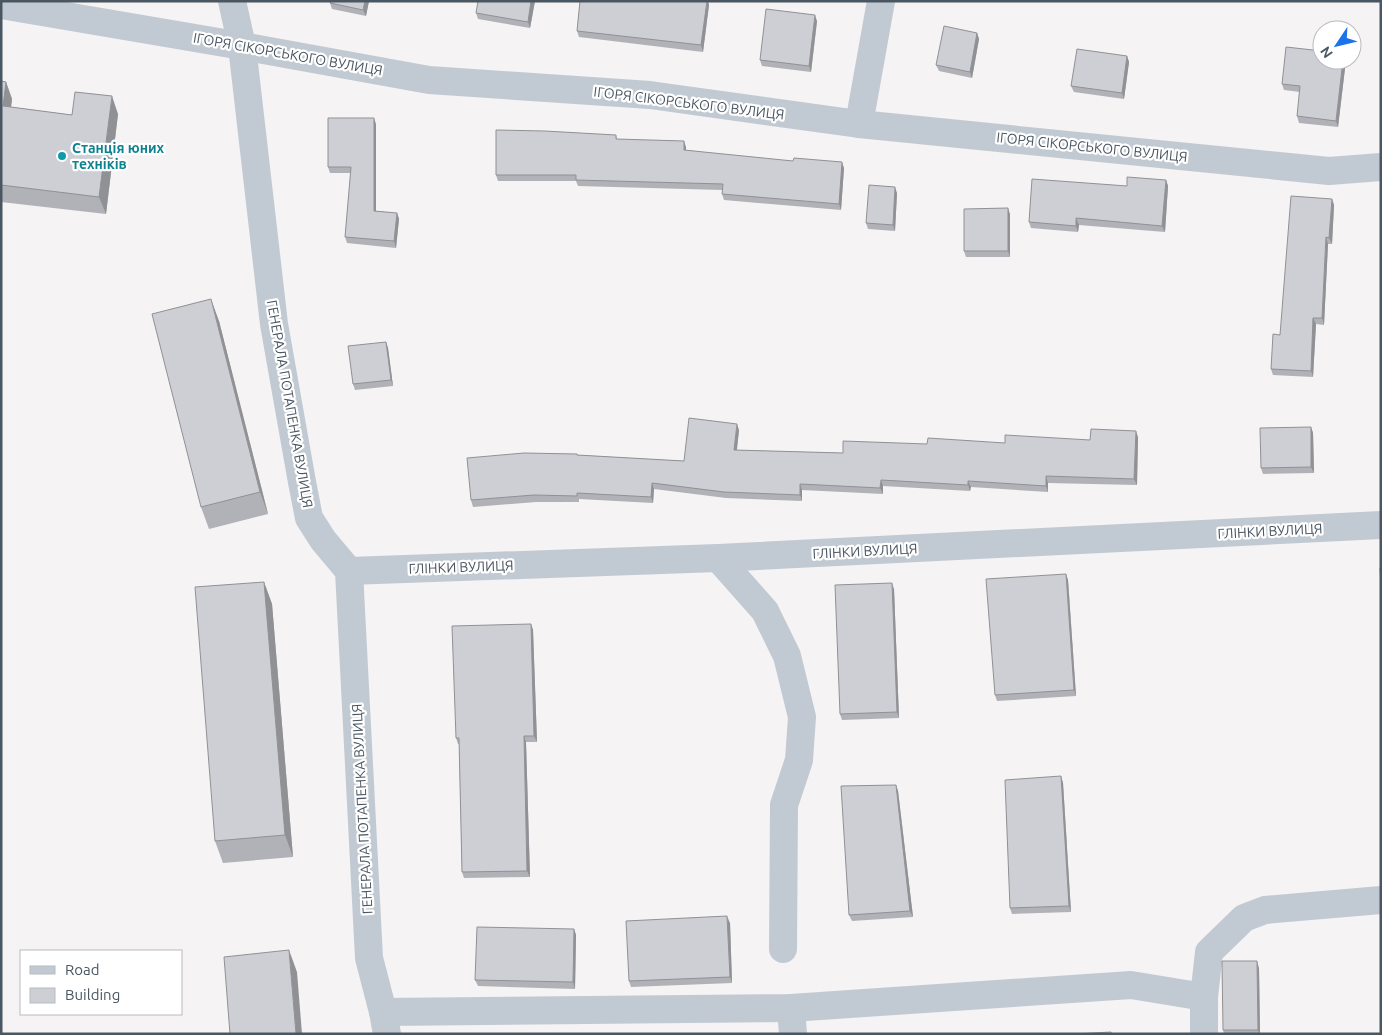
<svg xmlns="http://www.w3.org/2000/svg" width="1382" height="1035" font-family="Ubuntu,sans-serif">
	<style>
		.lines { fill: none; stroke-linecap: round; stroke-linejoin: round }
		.minor { stroke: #c1cad2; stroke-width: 28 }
		.wall { fill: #b0b2b7 }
		.shaded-wall { fill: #909195 }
		.building { fill: #cdcfd5; stroke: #909195 }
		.culture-dot { fill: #0f9aa8; stroke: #fff; stroke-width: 2 }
		.labels { text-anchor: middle; stroke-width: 4.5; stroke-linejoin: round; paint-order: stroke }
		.street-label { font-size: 14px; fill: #4a5661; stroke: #fff }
		.culture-label { font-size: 14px; font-weight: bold; fill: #0d838f; stroke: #fff; text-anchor: start }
	</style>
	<rect width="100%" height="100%" fill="#f5f3f3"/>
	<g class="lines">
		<g class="minor">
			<path d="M 232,1 L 242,46 L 274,324 L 302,482 L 309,518 L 323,540 L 349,571 L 369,958 L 383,1012 L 387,1034"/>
			<path d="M 1,5 L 242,46 L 429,80 L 650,95 L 859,124 L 1329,171 L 1381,167"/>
			<path d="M 859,124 L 881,1"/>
			<path d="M 718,558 L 765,611 L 787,656 L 802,717 L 799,760 L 784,805 L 783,949"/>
			<path d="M 349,571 L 718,558 L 1381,525"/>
			<path d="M 791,1008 L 793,1034"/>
			<path d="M 383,1012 L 791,1008 L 1131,985 L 1204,997"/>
			<path d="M 1204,1034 L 1204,997 L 1209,952 L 1244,918 L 1265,910 L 1381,900"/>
		</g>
	</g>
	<g class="wall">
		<path d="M 369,1 L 366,16 L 332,9 L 330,3 Z"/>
		<path d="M 535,1 L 530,28 L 478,19 L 476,13 Z"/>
		<path d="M 580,1 L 708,1 L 709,5 L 703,52 L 579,37 L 577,31 Z"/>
		<path d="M 817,21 L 811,72 L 762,66 L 760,60 Z"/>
		<path d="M 977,33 L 979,39 L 972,78 L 939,71 L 936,65 Z"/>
		<path d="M 1127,56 L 1129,62 L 1124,99 L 1074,92 L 1071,86 Z"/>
		<path d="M 1322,60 L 1346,60 L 1338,127 L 1299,123 L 1297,116 L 1300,92 L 1284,90 L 1282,84 Z"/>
		<path d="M 1,81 L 6,82 L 12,99 L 11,107 L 72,115 L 118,114 L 106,214 L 1,202 Z"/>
		<path d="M 376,124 L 376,211 L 397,213 L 399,219 L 396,248 L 347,243 L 345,237 L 351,173 L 330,173 L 328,167 Z"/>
		<path d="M 616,135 L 617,139 L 686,147 L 686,150 L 844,168 L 841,210 L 724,200 L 722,194 L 722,190 L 578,186 L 576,181 L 498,181 L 496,175 Z"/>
		<path d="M 1166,180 L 1168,186 L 1165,232 L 1079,225 L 1078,232 L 1031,228 L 1029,222 Z"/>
		<path d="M 897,193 L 895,231 L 868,229 L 866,223 Z"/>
		<path d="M 1332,199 L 1334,205 L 1332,244 L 1328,244 L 1324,325 L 1316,324 L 1313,377 L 1273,375 L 1271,369 L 1280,335 Z"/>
		<path d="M 1010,214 L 1010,257 L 966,257 L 964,251 Z"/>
		<path d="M 219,321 L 268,514 L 209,529 L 201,507 Z"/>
		<path d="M 386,342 L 388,348 L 393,386 L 355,390 L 353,384 Z"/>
		<path d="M 1311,427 L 1313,433 L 1314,473 L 1263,474 L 1261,468 Z"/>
		<path d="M 739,430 L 737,450 L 843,453 L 927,444 L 1005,443 L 1090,440 L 1138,437 L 1137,485 L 1048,483 L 1048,492 L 971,487 L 970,491 L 883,486 L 883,494 L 802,490 L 802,501 L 726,498 L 654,489 L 653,503 L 579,499 L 579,502 L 536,502 L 473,507 L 471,500 L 577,454 L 578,455 L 684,461 Z"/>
		<path d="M 1066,574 L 1068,580 L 1076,696 L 997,701 L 995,695 Z"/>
		<path d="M 264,582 L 272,604 L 293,857 L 223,863 L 215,841 Z"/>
		<path d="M 894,589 L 899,718 L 842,720 L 840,714 Z"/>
		<path d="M 531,624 L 533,630 L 537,742 L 526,742 L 530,877 L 464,878 L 462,872 L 459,744 L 458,744 L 456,738 Z"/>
		<path d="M 1061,776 L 1063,783 L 1071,912 L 1012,914 L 1010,908 Z"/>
		<path d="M 896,785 L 898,791 L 913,917 L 852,921 L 849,915 Z"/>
		<path d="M 730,923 L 732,983 L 631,987 L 629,981 Z"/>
		<path d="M 574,929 L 576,935 L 575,989 L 478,986 L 475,980 Z"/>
		<path d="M 1259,968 L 1260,1034 L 1224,1034 L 1223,1030 Z"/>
	</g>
	<g class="shaded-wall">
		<path d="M 365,1 L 369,1 L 366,16 L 363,10 Z"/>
		<path d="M 531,1 L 535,1 L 530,28 L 528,22 Z"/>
		<path d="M 707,1 L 708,1 L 709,5 L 703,52 L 701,45 Z"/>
		<path d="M 815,15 L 817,21 L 811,72 L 809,66 Z"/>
		<path d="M 977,33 L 979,39 L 972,78 L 970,72 Z"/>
		<path d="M 1127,56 L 1129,62 L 1124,99 L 1122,93 Z"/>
		<path d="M 1343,60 L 1346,60 L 1338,127 L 1336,121 Z"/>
		<path d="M 6,82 L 12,99 L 9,124 L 3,106 Z"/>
		<path d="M 112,96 L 118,114 L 106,214 L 99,197 Z"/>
		<path d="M 374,118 L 376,124 L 376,217 L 374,211 Z"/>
		<path d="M 684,141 L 686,147 L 686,156 L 684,150 Z"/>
		<path d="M 842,162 L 844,168 L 841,210 L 839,204 Z"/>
		<path d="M 1166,180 L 1168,186 L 1165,232 L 1162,226 Z"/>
		<path d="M 895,187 L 897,193 L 895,231 L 893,225 Z"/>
		<path d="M 1332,199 L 1334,205 L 1332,244 L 1329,238 Z"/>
		<path d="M 1008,208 L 1010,214 L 1010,257 L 1008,251 Z"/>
		<path d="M 397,213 L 399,219 L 396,248 L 394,241 Z"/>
		<path d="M 1076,218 L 1079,225 L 1078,232 L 1076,226 Z"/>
		<path d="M 1326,237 L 1328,244 L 1324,325 L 1322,318 Z"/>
		<path d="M 211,299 L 219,321 L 268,514 L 260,492 Z"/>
		<path d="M 1313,318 L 1316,324 L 1313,377 L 1311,371 Z"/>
		<path d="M 386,342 L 388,348 L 393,386 L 391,380 Z"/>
		<path d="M 737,424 L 739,430 L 736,456 L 734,450 Z"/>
		<path d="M 1311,427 L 1313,433 L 1314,473 L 1311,467 Z"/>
		<path d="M 1136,431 L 1138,437 L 1137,485 L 1134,479 Z"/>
		<path d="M 1046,476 L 1048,483 L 1048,492 L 1046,486 Z"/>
		<path d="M 881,480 L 883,486 L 883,494 L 880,488 Z"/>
		<path d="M 968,481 L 971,487 L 970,491 L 968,485 Z"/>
		<path d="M 652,483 L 654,489 L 653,503 L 651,497 Z"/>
		<path d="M 800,484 L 802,490 L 802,501 L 800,495 Z"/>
		<path d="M 1066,574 L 1068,580 L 1076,696 L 1074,690 Z"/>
		<path d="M 264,582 L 272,604 L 293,857 L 285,835 Z"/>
		<path d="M 892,583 L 894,589 L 899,718 L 897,712 Z"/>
		<path d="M 531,624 L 533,630 L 537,742 L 534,736 Z"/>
		<path d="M 524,736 L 526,742 L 530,877 L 527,871 Z"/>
		<path d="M 1061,776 L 1063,783 L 1071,912 L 1069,906 Z"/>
		<path d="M 896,785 L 898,791 L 913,917 L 910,911 Z"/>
		<path d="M 727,916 L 730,923 L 732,983 L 730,977 Z"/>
		<path d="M 574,929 L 576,935 L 575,989 L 573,982 Z"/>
		<path d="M 289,950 L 297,972 L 302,1034 L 296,1034 Z"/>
		<path d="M 1257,961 L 1259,968 L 1260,1034 L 1259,1034 L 1258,1030 Z"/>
	</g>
	<g class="building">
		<path d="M 331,1 L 365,1 L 363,10 L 330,3 Z"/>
		<path d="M 478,1 L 531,1 L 528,22 L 476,13 Z"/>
		<path d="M 580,1 L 707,1 L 701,45 L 577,31 Z"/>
		<path d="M 766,9 L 815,15 L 809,66 L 760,60 Z"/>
		<path d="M 944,26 L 977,33 L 970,72 L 936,65 Z"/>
		<path d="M 1286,47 L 1322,51 L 1322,60 L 1343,60 L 1336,121 L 1297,116 L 1300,86 L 1282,84 Z"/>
		<path d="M 1077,49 L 1127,56 L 1122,93 L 1071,86 Z"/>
		<path d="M 1,81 L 6,82 L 3,106 L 72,115 L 75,92 L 112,96 L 99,197 L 1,185 Z"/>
		<path d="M 328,118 L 374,118 L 374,211 L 397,213 L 394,241 L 345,237 L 351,167 L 328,167 Z"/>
		<path d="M 496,130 L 545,131 L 616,135 L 616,139 L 684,141 L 684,150 L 793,161 L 794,158 L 842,162 L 839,204 L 722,194 L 723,184 L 576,180 L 576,175 L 496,175 Z"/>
		<path d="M 1127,177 L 1166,180 L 1162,226 L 1076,218 L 1076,226 L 1029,222 L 1032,179 L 1127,186 Z"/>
		<path d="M 869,185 L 895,187 L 893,225 L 866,223 Z"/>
		<path d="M 1291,196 L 1332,199 L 1329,238 L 1326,237 L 1322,318 L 1313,318 L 1311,371 L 1271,369 L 1273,334 L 1280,335 Z"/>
		<path d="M 1008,208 L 1008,251 L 964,251 L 964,209 Z"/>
		<path d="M 211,299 L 260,492 L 201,507 L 152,314 Z"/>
		<path d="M 386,342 L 391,380 L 353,384 L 348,346 Z"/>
		<path d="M 689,418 L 737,424 L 734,450 L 843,453 L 843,441 L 927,444 L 928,438 L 1005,443 L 1005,435 L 1090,440 L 1091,429 L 1136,431 L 1134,479 L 1046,476 L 1046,486 L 968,481 L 968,485 L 881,480 L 880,488 L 800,484 L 800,495 L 724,492 L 652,483 L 651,497 L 577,493 L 577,496 L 534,495 L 471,500 L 467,458 L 524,453 L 577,454 L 577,455 L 684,461 Z"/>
		<path d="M 1311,427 L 1311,467 L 1261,468 L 1260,428 Z"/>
		<path d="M 1380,568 L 1381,568 L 1381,586 Z"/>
		<path d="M 1066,574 L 1074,690 L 995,695 L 986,579 Z"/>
		<path d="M 264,582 L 285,835 L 215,841 L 195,587 Z"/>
		<path d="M 892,583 L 897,712 L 840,714 L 835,585 Z"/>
		<path d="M 531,624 L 534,736 L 524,736 L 527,871 L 462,872 L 459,738 L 456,738 L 452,626 Z"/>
		<path d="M 1061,776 L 1069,906 L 1010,908 L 1005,780 Z"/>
		<path d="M 896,785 L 910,911 L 849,915 L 841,786 Z"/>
		<path d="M 727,916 L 730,977 L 629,981 L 626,921 Z"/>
		<path d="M 477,927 L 574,929 L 573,982 L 475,980 Z"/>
		<path d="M 289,950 L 296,1034 L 230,1034 L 224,957 Z"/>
		<path d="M 1222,961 L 1257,961 L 1258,1030 L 1223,1030 Z"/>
		<path d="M 1111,1032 L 1111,1034 L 1075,1034 Z"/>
	</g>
	<circle class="culture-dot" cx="62" cy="156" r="5"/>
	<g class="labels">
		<g class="street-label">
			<text transform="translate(288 54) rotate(10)" y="5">ІГОРЯ СІКОРСЬКОГО ВУЛИЦЯ</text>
			<text transform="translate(689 103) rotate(7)" y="5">ІГОРЯ СІКОРСЬКОГО ВУЛИЦЯ</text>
			<text transform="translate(1092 147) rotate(6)" y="5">ІГОРЯ СІКОРСЬКОГО ВУЛИЦЯ</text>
			<text transform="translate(290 404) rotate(80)" y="5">ГЕНЕРАЛА ПОТАПЕНКА ВУЛИЦЯ</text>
			<text transform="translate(1270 531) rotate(-3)" y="5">ГЛІНКИ ВУЛИЦЯ</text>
			<text transform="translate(865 551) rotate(-3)" y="5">ГЛІНКИ ВУЛИЦЯ</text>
			<text transform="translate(461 567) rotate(-2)" y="5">ГЛІНКИ ВУЛИЦЯ</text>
			<text transform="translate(362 809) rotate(-93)" y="5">ГЕНЕРАЛА ПОТАПЕНКА ВУЛИЦЯ</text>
		</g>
		<g class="culture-label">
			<text x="72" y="153">Станція юних<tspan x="72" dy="16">техніків</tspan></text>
		</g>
	</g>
	<rect width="1382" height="1035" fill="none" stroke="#4a5661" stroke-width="5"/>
	<rect x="20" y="950" width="162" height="65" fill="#ffffff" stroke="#b7bbc0"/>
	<rect x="30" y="966" width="25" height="8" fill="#c1cad2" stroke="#b7bbc0"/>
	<text x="65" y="975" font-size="15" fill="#4a5661">Road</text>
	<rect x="30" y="988" width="25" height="15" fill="#cdcfd5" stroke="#b7bbc0"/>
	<text x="65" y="1000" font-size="15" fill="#4a5661">Building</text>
	<g transform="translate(1337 45) rotate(235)"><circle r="24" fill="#ffffff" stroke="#b7bbc0"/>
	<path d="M0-4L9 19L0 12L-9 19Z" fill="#1a73e8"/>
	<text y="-8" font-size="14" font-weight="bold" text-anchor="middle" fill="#4a5661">N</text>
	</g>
</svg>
